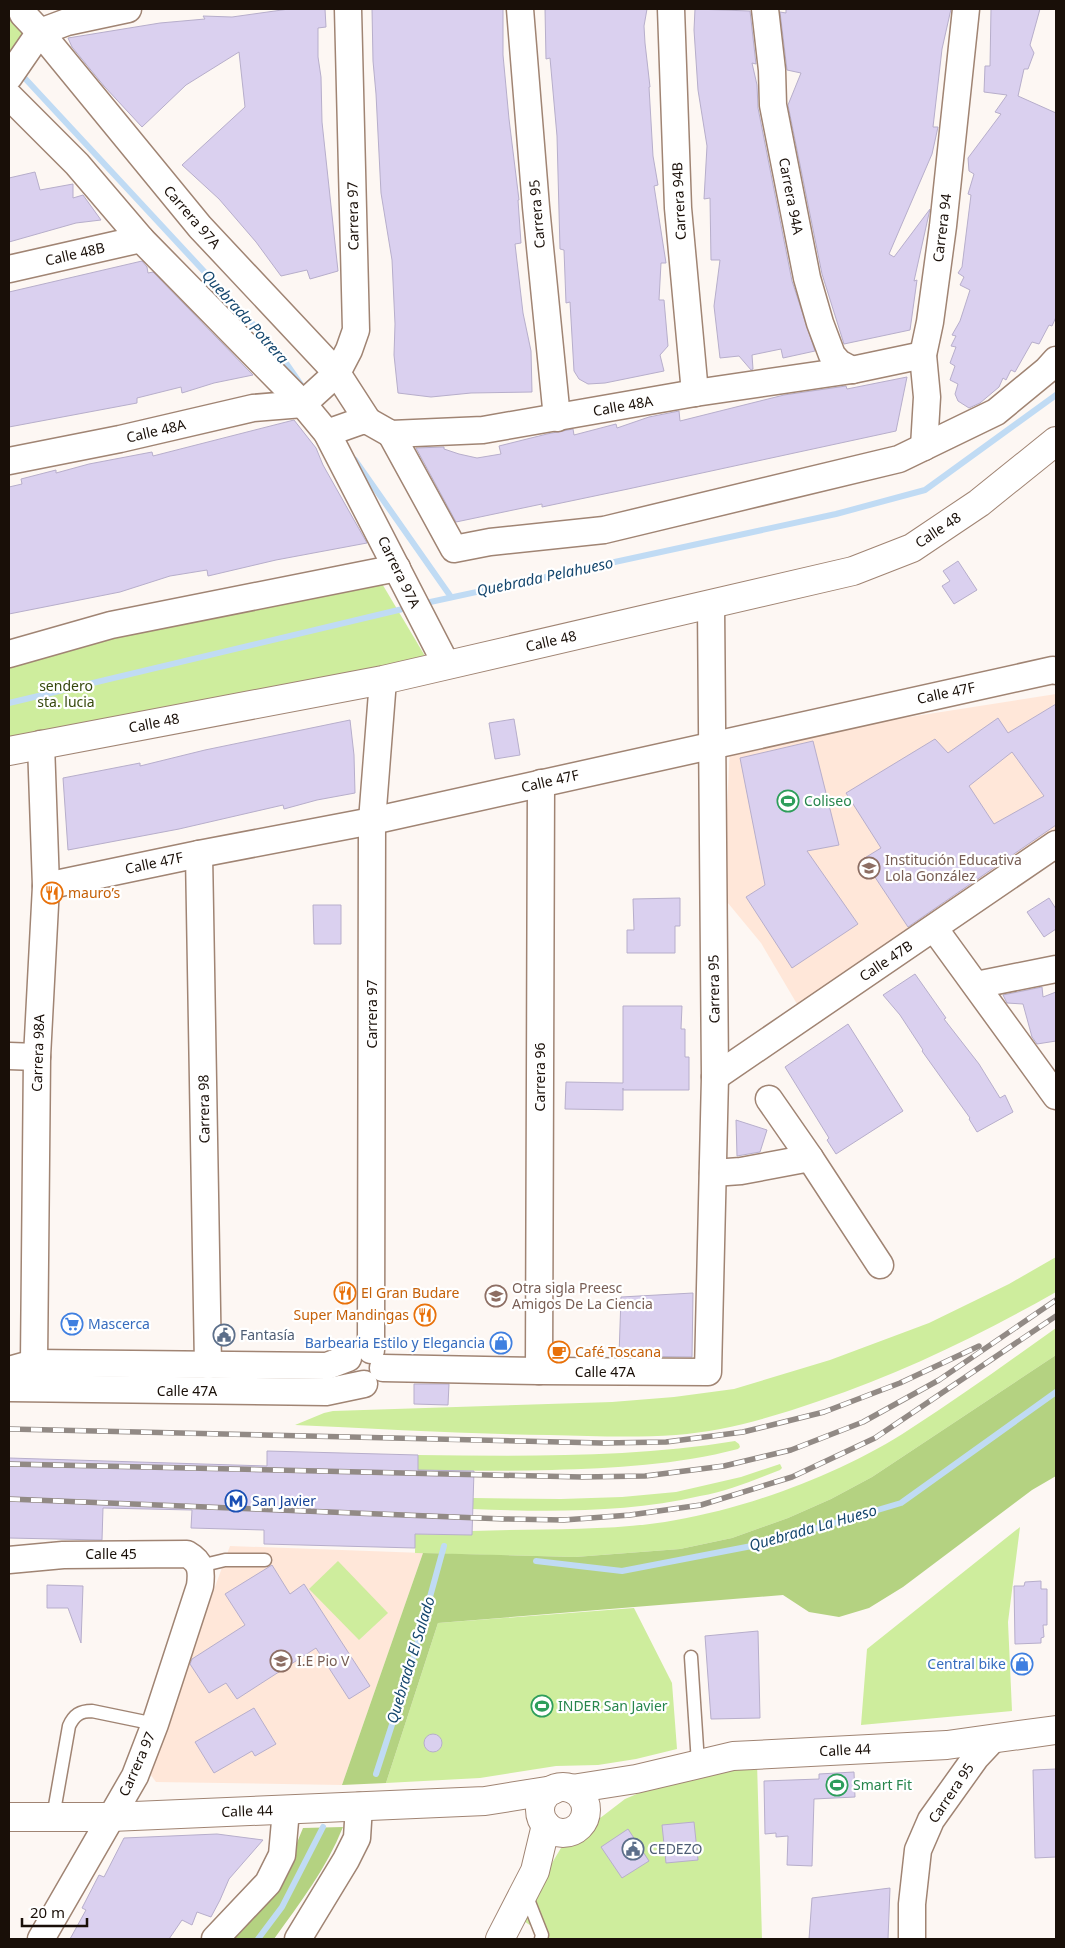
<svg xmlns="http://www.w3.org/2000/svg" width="1065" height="1948" font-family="'Noto Sans',sans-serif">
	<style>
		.built { fill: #ffe7d9 }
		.green { fill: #ceed9d }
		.forest { fill: #b4d281 }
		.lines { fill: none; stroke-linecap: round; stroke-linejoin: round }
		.stream { stroke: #c0dbf4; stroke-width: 6 }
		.building { fill: #dad0ef; stroke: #b7aecb; fill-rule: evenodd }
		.lane-casing { stroke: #a08473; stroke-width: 15 }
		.street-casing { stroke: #a08473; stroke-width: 29 }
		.secondary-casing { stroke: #a08473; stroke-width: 30 }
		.lane { stroke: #fff; stroke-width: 12 }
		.street { stroke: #fff; stroke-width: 26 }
		.secondary { stroke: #fff; stroke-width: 28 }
		.rail-casing { stroke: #928a85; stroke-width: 5.5 }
		.rail { stroke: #fff; stroke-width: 4; stroke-dasharray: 11; stroke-linecap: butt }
		.labels { text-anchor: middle; stroke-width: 4.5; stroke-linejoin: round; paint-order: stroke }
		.street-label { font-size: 14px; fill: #190f08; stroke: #fff }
		.park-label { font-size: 14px; fill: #36480c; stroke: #fff }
		.leisure-label { font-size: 14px; fill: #27864d; stroke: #fff; text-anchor: start }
		.education-label { font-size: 14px; fill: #785e54; stroke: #fff; text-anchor: start }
		.food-label { font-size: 14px; fill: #c56008; stroke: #fff; text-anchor: start }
		.shop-label { font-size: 14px; fill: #366cbe; stroke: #fff; text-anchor: end }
		.service-label { font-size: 14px; fill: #4e5e75; stroke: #fff; text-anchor: start }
		.transit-label { font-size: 14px; fill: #164399; stroke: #fff; text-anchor: start }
		.water-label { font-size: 15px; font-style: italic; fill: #15476e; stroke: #fff }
	</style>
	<rect width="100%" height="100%" fill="#fdf7f3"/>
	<g class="built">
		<path d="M 1056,694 L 1056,838 L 902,944 L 797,1004 L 761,943 L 723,897 L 730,745 Z"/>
		<path d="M 230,1546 L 423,1553 L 342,1785 L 156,1782 L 144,1766 L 188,1660 Z"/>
	</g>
	<g class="green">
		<path d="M 9,13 L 27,31 L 20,50 L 9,54 Z"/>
		<path d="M 381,582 L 425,656 L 9,752 L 9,661 Z"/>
		<path d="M 1056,1257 L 1056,1292 C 980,1335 902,1373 819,1401 C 773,1417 725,1431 676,1435 C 634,1438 591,1436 549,1435 C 465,1434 380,1429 295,1425 L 324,1413 L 333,1411 L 612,1402 L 674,1397 L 734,1389 L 830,1360 L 929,1323 L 1009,1284 Z"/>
		<path d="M 1056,1328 L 1056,1355 L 872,1477 L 831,1499 L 788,1518 L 732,1538 L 680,1549 L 575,1557 L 415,1553 L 415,1534 L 471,1535 L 472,1531 C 537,1528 612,1532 676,1520 C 752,1507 845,1472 910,1429 C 960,1397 1008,1362 1056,1328 Z"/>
		<path d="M 735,1441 L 739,1444 L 740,1447 L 738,1449 C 677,1465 614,1468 552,1470 C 507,1471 462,1471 418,1470 L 418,1455 C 524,1456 631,1458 735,1441 Z"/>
		<path d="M 780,1464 L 782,1468 L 780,1470 C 754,1480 728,1491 700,1496 C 626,1513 548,1512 472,1509 L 473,1498 L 561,1499 L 622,1497 L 676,1492 L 741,1477 Z"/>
		<path d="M 1020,1527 L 1008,1622 L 1012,1711 L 861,1725 L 867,1649 Z"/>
		<path d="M 338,1561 L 388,1613 L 359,1640 L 309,1589 Z"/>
		<path d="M 634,1608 L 672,1683 L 677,1749 L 636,1759 L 598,1765 L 556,1766 L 480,1778 L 386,1783 L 438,1623 Z"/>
		<path d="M 757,1762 L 762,1939 L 538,1939 L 536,1929 L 519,1918 L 561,1848 L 625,1799 L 658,1785 Z"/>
	</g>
	<g class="forest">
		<path d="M 1056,1355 L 1056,1476 L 1032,1490 L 903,1587 L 869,1608 L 839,1617 L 809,1612 L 783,1595 L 438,1623 L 386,1783 L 342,1785 L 423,1553 L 575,1557 L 680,1549 L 732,1538 L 788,1518 L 831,1499 L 872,1477 Z"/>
		<path d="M 343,1827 C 326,1869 300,1903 274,1939 L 228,1939 L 291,1857 L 303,1828 Z"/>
	</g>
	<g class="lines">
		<g class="stream">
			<path d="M 20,73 L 277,350 L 304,389"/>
			<path d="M 355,460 L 451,597"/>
			<path d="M 421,604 L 836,514 L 925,490 L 1056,395"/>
			<path d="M 9,703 L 411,607"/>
			<path d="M 536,1561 L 622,1571 L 767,1543 L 901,1503 L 1056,1392"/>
			<path d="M 376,1774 L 411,1666 L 444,1546"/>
			<path d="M 258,1939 L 282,1907 L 323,1827"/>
		</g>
	</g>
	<g class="building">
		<path d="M 289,9 L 325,9 L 326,27 L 318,28 L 318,57 L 321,77 L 322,122 L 338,271 L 310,279 L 307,270 L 281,276 L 256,242 L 219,199 L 182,165 L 245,107 L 239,52 L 186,85 L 142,127 L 104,86 L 72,47 L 68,38 L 160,23 L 205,19 L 203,16 L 232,17 Z"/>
		<path d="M 372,9 L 503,9 L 503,55 L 509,119 L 519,200 L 518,200 L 521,243 L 515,244 L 523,313 L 531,351 L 532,392 L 471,393 L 431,397 L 398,393 L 394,355 L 395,324 L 392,260 L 381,193 L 376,94 L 373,61 Z"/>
		<path d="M 545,9 L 647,9 L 644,26 L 645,43 L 650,87 L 649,87 L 653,156 L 658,185 L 654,186 L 666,263 L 661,263 L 659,300 L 664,300 L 668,346 L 660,355 L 664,371 L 605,383 L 588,384 L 579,379 L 574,371 L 570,302 L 566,303 L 564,250 L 560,249 L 557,136 L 550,58 L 546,59 Z"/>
		<path d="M 695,9 L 750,11 L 756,64 L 752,63 L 757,85 L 758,108 L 792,281 L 815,351 L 783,358 L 781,349 L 752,355 L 753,369 L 751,370 L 739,356 L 720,358 L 714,306 L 720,260 L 711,260 L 710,198 L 704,199 L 707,146 L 698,90 L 694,30 Z"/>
		<path d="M 786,9 L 951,9 L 942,49 L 933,127 L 938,127 L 932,154 L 889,254 L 894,257 L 930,209 L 914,281 L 917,280 L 910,330 L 844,344 L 822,274 L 788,105 L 801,73 L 787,70 L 780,12 L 786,13 Z"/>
		<path d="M 991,9 L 1040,9 L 1030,45 L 1034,53 L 1028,69 L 1024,69 L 1018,96 L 1056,113 L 1056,317 L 1052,326 L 1049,325 L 1039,344 L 1032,342 L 1015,372 L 1011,370 L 1006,380 L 1003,378 L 999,387 L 980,403 L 969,408 L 958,401 L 955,394 L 958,384 L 950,380 L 955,366 L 950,363 L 956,347 L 951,346 L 956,336 L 952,335 L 960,321 L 970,290 L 960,285 L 964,277 L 958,273 L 962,267 L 971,195 L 968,194 L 974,174 L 969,171 L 968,158 L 1001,114 L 995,112 L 1007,95 L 984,92 L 985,66 L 990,66 Z"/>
		<path d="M 35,172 L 40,190 L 73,184 L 73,198 L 83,195 L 101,220 L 76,223 L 9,242 L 9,178 Z"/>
		<path d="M 142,261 L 147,267 L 148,273 L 153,272 L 253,375 L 214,383 L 182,393 L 181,387 L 137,398 L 137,403 L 9,427 L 9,292 Z"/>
		<path d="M 907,377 L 896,431 L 628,489 L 542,507 L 542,504 L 456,522 L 416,448 L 444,447 L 444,449 L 459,454 L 477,458 L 501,454 L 499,446 L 547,434 L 573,429 L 574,435 L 616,424 L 617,428 L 649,417 L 679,411 L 680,421 L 784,395 L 846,386 L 847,389 Z"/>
		<path d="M 294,420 L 316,448 L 323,465 L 367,543 L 276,560 L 208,576 L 207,570 L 170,576 L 120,592 L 9,614 L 9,487 L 22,484 L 21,479 L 56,470 L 56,473 L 89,464 L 152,452 L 153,456 Z"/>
		<path d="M 958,561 L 977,590 L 954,604 L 942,586 L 950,581 L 943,571 Z"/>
		<path d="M 1056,704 L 1056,825 L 908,927 L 863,859 L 881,848 L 846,793 L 935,739 L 948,753 L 998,718 L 1008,733 ZM 1012,752 L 1044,796 L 994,824 L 969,786 Z"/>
		<path d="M 514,719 L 520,755 L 495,759 L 489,723 Z"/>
		<path d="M 350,720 L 354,755 L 355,793 L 317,800 L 284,809 L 283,805 L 179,829 L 68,850 L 63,778 L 140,763 L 140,766 L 205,750 Z"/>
		<path d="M 813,741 L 839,845 L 807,851 L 858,924 L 792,968 L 746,897 L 765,885 L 740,758 Z"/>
		<path d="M 680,898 L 680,926 L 675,926 L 675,953 L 627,953 L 627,930 L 634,930 L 633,899 Z"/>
		<path d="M 1049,898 L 1056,909 L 1056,929 L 1044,937 L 1027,912 Z"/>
		<path d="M 313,905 L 341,905 L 341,944 L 314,944 Z"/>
		<path d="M 915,974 L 946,1018 L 944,1019 L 979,1064 L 1000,1098 L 1005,1095 L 1013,1112 L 977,1132 L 969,1119 L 970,1118 L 922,1051 L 923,1050 L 900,1015 L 883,995 Z"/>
		<path d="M 1042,987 L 1043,997 L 1056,992 L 1056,1041 L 1037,1044 L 1032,1037 L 1023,1004 L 1007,1003 L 1003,995 Z"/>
		<path d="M 623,1006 L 682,1006 L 681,1029 L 685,1029 L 685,1057 L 689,1057 L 689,1090 L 623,1090 L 623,1088 L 623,1110 L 565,1109 L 566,1082 L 623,1083 Z"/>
		<path d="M 848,1024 L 903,1111 L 836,1154 L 827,1140 L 829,1138 L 785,1067 Z"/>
		<path d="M 736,1120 L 767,1130 L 760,1152 L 737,1156 Z"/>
		<path d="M 693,1293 L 692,1357 L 619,1356 L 621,1297 Z"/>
		<path d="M 414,1384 L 449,1384 L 448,1405 L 414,1404 Z"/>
		<path d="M 267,1451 L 418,1455 L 418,1470 L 474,1471 L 472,1535 L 415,1534 L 415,1548 L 264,1544 L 264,1530 L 191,1528 L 192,1510 L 103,1508 L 102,1540 L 9,1538 L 9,1458 L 267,1466 Z"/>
		<path d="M 272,1565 L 290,1594 L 304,1584 L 370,1686 L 349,1699 L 316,1648 L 237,1699 L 226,1683 L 209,1693 L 190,1664 L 192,1659 L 245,1625 L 225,1594 Z"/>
		<path d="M 1041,1581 L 1041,1589 L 1047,1589 L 1047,1625 L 1043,1625 L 1044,1637 L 1041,1638 L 1041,1643 L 1015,1644 L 1014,1586 L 1024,1586 L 1025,1582 Z"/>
		<path d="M 47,1585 L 83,1586 L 81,1643 L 68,1608 L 47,1608 Z"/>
		<path d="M 758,1631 L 760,1718 L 711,1719 L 705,1636 Z"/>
		<path d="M 254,1708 L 276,1744 L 255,1756 L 252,1751 L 214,1773 L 195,1742 Z"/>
		<circle cx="433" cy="1743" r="9"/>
		<path d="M 1056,1769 L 1056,1857 L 1035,1858 L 1033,1770 Z"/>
		<path d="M 854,1772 L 855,1797 L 814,1799 L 812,1866 L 787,1865 L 788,1836 L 776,1837 L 776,1833 L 765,1834 L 764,1781 L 819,1779 L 819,1774 Z"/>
		<path d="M 694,1822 L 698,1860 L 666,1863 L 662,1825 Z"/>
		<path d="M 628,1829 L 649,1861 L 622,1878 L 601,1847 Z"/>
		<path d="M 217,1834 L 263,1840 L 229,1879 L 220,1900 L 211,1917 L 197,1912 L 192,1925 L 182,1920 L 169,1939 L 70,1939 L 86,1910 L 82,1908 L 99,1875 L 104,1877 L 124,1838 Z"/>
		<path d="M 890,1888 L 888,1939 L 809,1939 L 812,1898 Z"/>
	</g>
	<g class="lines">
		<g class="lane-casing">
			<g id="lane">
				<path d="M 200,1566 L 225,1560 L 265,1560"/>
				<path d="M 691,1657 L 698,1763"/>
				<path d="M 53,1817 L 69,1726 C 74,1715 80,1711 92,1711 L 155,1724"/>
				<path d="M 525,1892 L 542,1935 L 541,1939"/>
			</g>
		</g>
		<g class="street-casing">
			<g id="street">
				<path d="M 21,9 L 23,14 L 40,32 L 200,227 L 337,373 L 368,421"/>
				<path d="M 520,9 L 536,207 L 557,418"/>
				<path d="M 671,9 L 678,208 L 695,393"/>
				<path d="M 765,9 L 772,70 L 773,105 L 807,278 L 820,323 L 832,355 L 839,363 L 852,370"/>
				<path d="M 9,77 L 40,32 L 67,22 L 128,9"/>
				<path d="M 9,96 L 77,164 L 141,239 L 303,404 L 327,433 L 446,664"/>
				<path d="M 9,269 L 141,239"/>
				<path d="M 303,404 L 337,373 L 349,350 L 356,330 L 348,9"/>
				<path d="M 327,433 L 361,421 L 368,421 L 391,434 L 483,430 L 695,393 L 852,370 L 923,355"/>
				<path d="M 391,434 L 454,549 L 490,542 L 604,530 L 899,459 L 996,412 L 1047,370 L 1056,360"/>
				<path d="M 924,447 L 927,397 L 923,355 L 930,322 L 943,226 L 966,9"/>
				<path d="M 9,461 L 120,439 L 253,408 L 303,404"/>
				<path d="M 9,654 L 111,625 L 397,568"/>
				<path d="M 199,854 L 208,1365"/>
				<path d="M 46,886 L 199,854 L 372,821 L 1053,670 L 1056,671"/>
				<path d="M 934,928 L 1056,1096"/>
				<path d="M 976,985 L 1056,969"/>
				<path d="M 9,1056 L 37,1057"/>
				<path d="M 715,1077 L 1056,844"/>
				<path d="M 769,1099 L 810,1158"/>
				<path d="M 713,1173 L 741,1171 L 810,1158 L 880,1265"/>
				<path d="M 371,1350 L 372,821 L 383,680"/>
				<path d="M 34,1363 L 37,1057 L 46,886 L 41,744"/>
				<path d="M 383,1368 L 539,1371 L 708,1372 L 715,1077 L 711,605"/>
				<path d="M 9,1370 L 34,1363 L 327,1366 L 348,1358"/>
				<path d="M 539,1371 L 541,783"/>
				<path d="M 9,1388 L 326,1392 L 364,1384"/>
				<path d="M 9,1560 L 63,1555 L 187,1554 C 201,1562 202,1570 200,1586 L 155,1724 L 135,1776 L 41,1939"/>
				<path d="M 215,1939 L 268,1883 L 282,1855 L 286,1810"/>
				<path d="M 298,1939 L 346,1860 L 357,1838 L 359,1806"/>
				<path d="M 912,1939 L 912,1904 L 918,1850 L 931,1820 L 976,1757 L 991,1741"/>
			</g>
		</g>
		<g class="secondary-casing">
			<g id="secondary">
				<path d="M 9,751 L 383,680 L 853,571 L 912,548 L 979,503 L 1056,441"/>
				<circle cx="563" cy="1810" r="23"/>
				<path d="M 572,1789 L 636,1779 L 733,1756 L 947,1745 L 1056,1730"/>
				<path d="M 9,1817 L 111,1817 L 485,1801 L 553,1790"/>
				<path d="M 500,1939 L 535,1871 L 546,1825"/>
			</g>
		</g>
		<use href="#lane" class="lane"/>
		<use href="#street" class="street"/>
		<use href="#secondary" class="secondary"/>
		<g class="rail-casing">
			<g id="rail">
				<path d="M 9,1429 L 602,1443 L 666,1442 L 743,1432 L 824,1412 L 900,1383 L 979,1346"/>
				<path d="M 9,1464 L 581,1477 L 645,1476 L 724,1466 L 791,1450 L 863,1422 L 939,1380 L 1056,1300"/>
				<path d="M 9,1499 L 504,1519 L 564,1520 L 630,1515 L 701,1505 L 792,1477 L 875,1438 L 1056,1316"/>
			</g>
		</g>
		<use href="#rail" class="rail"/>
	</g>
	<defs>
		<g id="stadium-ring" transform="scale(1.125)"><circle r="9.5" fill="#fff" stroke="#2e9e5b" stroke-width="1.5"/><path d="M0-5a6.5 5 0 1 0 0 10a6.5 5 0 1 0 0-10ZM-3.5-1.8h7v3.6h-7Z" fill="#2e9e5b"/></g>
		<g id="university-ring" transform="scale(1.125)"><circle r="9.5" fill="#fff" stroke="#8d6e63" stroke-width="1.5"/><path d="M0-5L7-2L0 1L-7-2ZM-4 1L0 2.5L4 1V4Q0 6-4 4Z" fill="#8d6e63"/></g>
		<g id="restaurant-ring" transform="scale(1.125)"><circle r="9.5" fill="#fff" stroke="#e8710a" stroke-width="1.5"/><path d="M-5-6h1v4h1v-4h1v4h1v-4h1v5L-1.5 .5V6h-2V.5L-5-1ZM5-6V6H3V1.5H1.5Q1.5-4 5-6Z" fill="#e8710a"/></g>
		<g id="school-ring" transform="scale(1.125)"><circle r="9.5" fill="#fff" stroke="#8d6e63" stroke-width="1.5"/><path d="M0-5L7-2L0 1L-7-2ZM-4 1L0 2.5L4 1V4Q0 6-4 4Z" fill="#8d6e63"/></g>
		<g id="supermarket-ring" transform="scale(1.125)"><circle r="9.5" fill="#fff" stroke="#3f7fe0" stroke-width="1.5"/><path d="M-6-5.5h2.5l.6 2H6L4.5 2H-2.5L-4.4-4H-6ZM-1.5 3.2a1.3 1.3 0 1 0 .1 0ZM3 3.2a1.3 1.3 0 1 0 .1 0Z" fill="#3f7fe0"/></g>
		<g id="civic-ring" transform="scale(1.125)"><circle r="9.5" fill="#fff" stroke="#5c6f8a" stroke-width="1.5"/><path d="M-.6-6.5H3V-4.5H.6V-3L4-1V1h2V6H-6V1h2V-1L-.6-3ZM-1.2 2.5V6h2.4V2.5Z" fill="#5c6f8a"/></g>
		<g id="shop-ring" transform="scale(1.125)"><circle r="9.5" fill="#fff" stroke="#3f7fe0" stroke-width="1.5"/><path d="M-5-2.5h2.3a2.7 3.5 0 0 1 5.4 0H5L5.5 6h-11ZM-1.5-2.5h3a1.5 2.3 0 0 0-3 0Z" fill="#3f7fe0"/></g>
		<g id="cafe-ring" transform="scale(1.125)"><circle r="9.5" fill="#fff" stroke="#e8710a" stroke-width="1.5"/><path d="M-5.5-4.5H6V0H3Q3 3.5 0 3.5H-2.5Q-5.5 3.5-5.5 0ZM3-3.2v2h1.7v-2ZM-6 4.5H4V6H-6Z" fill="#e8710a"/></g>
		<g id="metro-ring" transform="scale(1.125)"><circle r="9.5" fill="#fff" stroke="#1a4fb4" stroke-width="1.5"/><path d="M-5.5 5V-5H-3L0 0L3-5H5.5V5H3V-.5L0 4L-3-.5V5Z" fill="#1a4fb4"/></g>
	</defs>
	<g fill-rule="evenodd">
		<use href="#stadium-ring" x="788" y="801"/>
		<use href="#university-ring" x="869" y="868"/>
		<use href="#restaurant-ring" x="52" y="893"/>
		<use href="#restaurant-ring" x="345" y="1293"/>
		<use href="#school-ring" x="496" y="1296"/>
		<use href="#restaurant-ring" x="425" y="1315"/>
		<use href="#supermarket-ring" x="72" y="1324"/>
		<use href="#civic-ring" x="224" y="1335"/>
		<use href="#shop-ring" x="501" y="1343"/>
		<use href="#cafe-ring" x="559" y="1352"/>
		<use href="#metro-ring" x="236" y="1501"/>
		<use href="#university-ring" x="281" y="1661"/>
		<use href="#shop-ring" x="1022" y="1664"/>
		<use href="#stadium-ring" x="542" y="1706"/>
		<use href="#stadium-ring" x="837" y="1785"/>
		<use href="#civic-ring" x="633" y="1849"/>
	</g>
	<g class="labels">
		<g class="street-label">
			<text transform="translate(791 196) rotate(79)" y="5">Carrera 94A</text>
			<text transform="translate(679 201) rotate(-93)" y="5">Carrera 94B</text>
			<text transform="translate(537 214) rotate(-95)" y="5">Carrera 95</text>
			<text transform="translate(353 216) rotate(-91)" y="5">Carrera 97</text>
			<text transform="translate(192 217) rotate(49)" y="5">Carrera 97A</text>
			<text transform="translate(942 228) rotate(-83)" y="5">Carrera 94</text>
			<text transform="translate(75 254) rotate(-13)" y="5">Calle 48B</text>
			<text transform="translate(623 406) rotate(-10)" y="5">Calle 48A</text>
			<text transform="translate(156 431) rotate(-13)" y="5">Calle 48A</text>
			<text transform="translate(938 530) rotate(-34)" y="5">Calle 48</text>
			<text transform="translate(399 572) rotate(64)" y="5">Carrera 97A</text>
			<text transform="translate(551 641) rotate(-13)" y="5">Calle 48</text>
			<text transform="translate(946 693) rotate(-12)" y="5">Calle 47F</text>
			<text transform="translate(154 723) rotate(-11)" y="5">Calle 48</text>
			<text transform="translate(550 781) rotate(-13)" y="5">Calle 47F</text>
			<text transform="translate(154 863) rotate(-12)" y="5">Calle 47F</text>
			<text transform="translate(886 961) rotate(-34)" y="5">Calle 47B</text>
			<text transform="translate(714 989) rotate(-91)" y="5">Carrera 95</text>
			<text transform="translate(372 1014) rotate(-90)" y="5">Carrera 97</text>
			<text transform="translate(38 1053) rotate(-88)" y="5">Carrera 98A</text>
			<text transform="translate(540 1077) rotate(-90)" y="5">Carrera 96</text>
			<text transform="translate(204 1109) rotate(-91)" y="5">Carrera 98</text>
			<text x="605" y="1377">Calle 47A</text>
			<text x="187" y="1396">Calle 47A</text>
			<text x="111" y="1559">Calle 45</text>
			<text transform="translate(845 1750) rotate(-3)" y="5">Calle 44</text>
			<text transform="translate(137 1764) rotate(-66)" y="5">Carrera 97</text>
			<text transform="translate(951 1793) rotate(-56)" y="5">Carrera 95</text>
			<text transform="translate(247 1811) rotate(-2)" y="5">Calle 44</text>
		</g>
		<g class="park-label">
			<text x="66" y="691">sendero<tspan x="66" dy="16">sta. lucia</tspan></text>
		</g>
		<g class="leisure-label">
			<text x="804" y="806">Coliseo</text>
			<text x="558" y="1711">INDER San Javier</text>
			<text x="853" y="1790">Smart Fit</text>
		</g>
		<g class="education-label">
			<text x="885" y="865">Institución Educativa<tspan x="885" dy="16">Lola González</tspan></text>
			<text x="512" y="1293">Otra sigla Preesc<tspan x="512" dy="16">Amigos De La Ciencia</tspan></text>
			<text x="297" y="1666">I.E Pio V</text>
		</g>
		<g class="food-label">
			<text x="68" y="898">mauro’s</text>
			<text x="361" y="1298">El Gran Budare</text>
			<text x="409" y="1320" text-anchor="end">Super Mandingas</text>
			<text x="575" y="1357">Café Toscana</text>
		</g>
		<g class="shop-label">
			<text x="88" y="1329" text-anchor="start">Mascerca</text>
			<text x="485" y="1348">Barbearia Estilo y Elegancia</text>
			<text x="1006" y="1669">Central bike</text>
		</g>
		<g class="service-label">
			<text x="240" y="1340">Fantasía</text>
			<text x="649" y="1854">CEDEZO</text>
		</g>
		<g class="transit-label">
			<text x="252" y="1506">San Javier</text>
		</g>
		<g class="water-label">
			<text transform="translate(245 317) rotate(48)" y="5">Quebrada Potrera</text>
			<text transform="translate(545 577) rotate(-12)" y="5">Quebrada Pelahueso</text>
			<text transform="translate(813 1528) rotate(-16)" y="5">Quebrada La Hueso</text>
			<text transform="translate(411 1660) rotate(-73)" y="5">Quebrada El Salado</text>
		</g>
	</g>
	<rect width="1065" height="1948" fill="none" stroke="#190f08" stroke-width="20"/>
	<path d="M22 1918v8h65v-8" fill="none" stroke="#190f08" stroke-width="2.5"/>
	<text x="30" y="1918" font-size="15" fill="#190f08" stroke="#ffffff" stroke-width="4" paint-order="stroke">20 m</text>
</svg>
